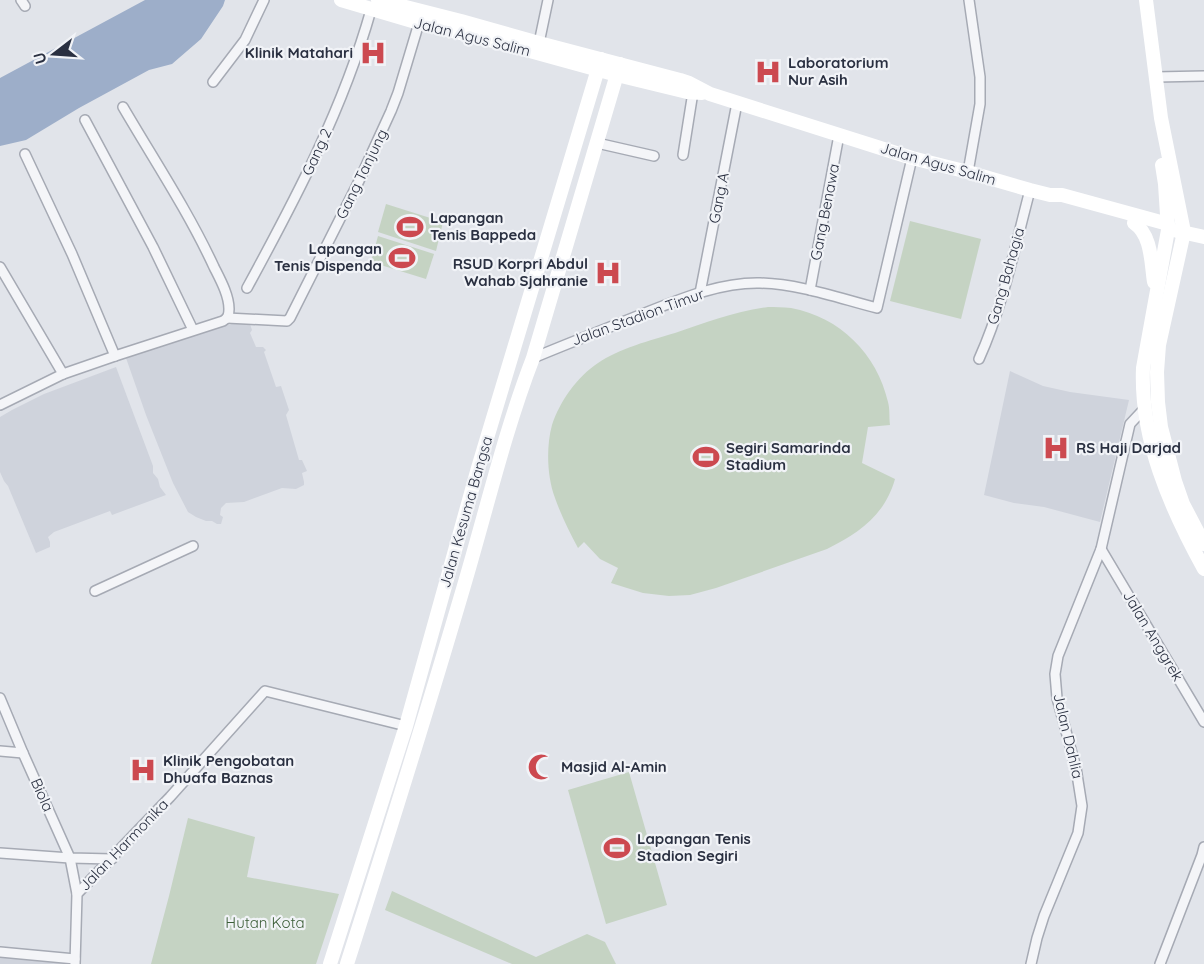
<svg xmlns="http://www.w3.org/2000/svg" width="1204" height="964" font-family="Quicksand,sans-serif">
	<style>
		.built { fill: #cfd3dc }
		.green { fill: #c5d3c3 }
		.water { fill: #9daec9 }
		.lines { fill: none; stroke-linecap: round; stroke-linejoin: round }
		.street-casing { stroke: #a6aab4; stroke-width: 12 }
		.street { stroke: #f4f5f8; stroke-width: 9 }
		.secondary { stroke: #fff; stroke-width: 14 }
		.labels { text-anchor: middle; stroke-width: 4.5; stroke-linejoin: round; paint-order: stroke }
		.street-label { font-size: 15px; fill: #2a3041; stroke: #f1f3f7 }
		.poi-label { font-size: 15px; font-weight: bold; fill: #2a3041; stroke: #f1f3f7; text-anchor: start }
		.park-label { font-size: 15px; fill: #3b5d37; stroke: #f1f3f7 }
	</style>
	<rect width="100%" height="100%" fill="#e1e4ea"/>
	<g class="built">
		<path d="M 235,323 L 250,324 L 252,330 L 250,333 L 256,347 L 263,347 L 266,350 L 264,352 L 276,387 L 281,386 L 289,410 L 286,415 L 299,460 L 302,460 L 307,471 L 302,473 L 304,482 L 304,485 L 296,489 L 282,488 L 244,502 L 226,503 L 221,508 L 220,515 L 223,517 L 221,524 L 217,524 L 212,521 L 206,521 L 196,517 L 188,512 L 173,483 L 146,415 L 126,358 L 194,335 Z"/>
		<path d="M 116,367 L 153,466 L 153,473 L 158,479 L 160,487 L 166,495 L 112,515 L 110,511 L 54,532 L 48,537 L 50,542 L 50,547 L 36,553 L 8,486 L 4,481 L 0,472 L 0,417 L 12,410 L 44,394 Z"/>
		<path d="M 1010,371 L 1043,386 L 1070,392 L 1129,400 L 1100,522 L 1044,507 L 1014,503 L 984,495 Z"/>
		<path d="M 0,954 L 65,961 L 65,964 L 0,964 Z"/>
	</g>
	<g class="green">
		<path d="M 386,204 L 443,222 L 436,251 L 378,232 Z"/>
		<path d="M 910,221 L 981,239 L 961,319 L 890,301 Z"/>
		<path d="M 378,236 L 434,254 L 426,279 L 371,262 Z"/>
		<path d="M 768,307 C 775,307 783,307 791,308 C 840,317 877,354 888,402 C 890,409 889,417 890,425 L 868,427 L 862,463 L 895,479 C 885,515 859,533 827,549 L 716,588 L 690,595 L 669,596 L 643,593 L 611,583 L 618,568 L 600,559 L 584,542 L 578,548 C 569,531 561,515 555,498 C 547,477 546,447 552,425 C 560,401 577,377 598,363 C 618,349 651,340 675,333 C 705,323 736,311 768,307 Z"/>
		<path d="M 629,772 L 667,905 L 606,924 L 568,790 Z"/>
		<path d="M 188,818 L 255,837 L 247,877 L 339,894 L 316,964 L 151,964 L 169,896 Z"/>
		<path d="M 392,891 L 536,957 L 587,934 L 605,942 L 616,964 L 512,964 L 385,910 Z"/>
	</g>
	<path class="water" d="M 145,0 L 225,0 L 223,6 L 201,39 L 172,64 L 149,70 L 79,108 L 26,140 L 0,146 L 0,78 Z"/>
	<g class="lines">
		<g class="street-casing">
			<g id="street">
				<path d="M 21,0 L 25,6"/>
				<path d="M 539,43 L 548,0"/>
				<path d="M 1156,77 L 1204,76"/>
				<path d="M 213,82 L 245,40 L 264,0"/>
				<path d="M 85,120 L 153,247 L 193,330"/>
				<path d="M 597,143 L 654,156"/>
				<path d="M 25,154 L 72,254 L 115,356"/>
				<path d="M 683,155 L 693,92"/>
				<path d="M 968,172 L 980,104 L 980,77 L 969,0"/>
				<path d="M 0,267 L 63,374"/>
				<path d="M 247,288 C 296,198 343,109 371,10"/>
				<path d="M 810,290 L 839,135"/>
				<path d="M 700,293 L 737,103"/>
				<path d="M 227,318 L 287,321 L 290,318 L 358,183 L 391,111 L 398,93 L 419,23"/>
				<path d="M 533,358 C 569,343 605,329 640,315 C 678,300 719,282 760,283 C 800,284 838,298 877,308 L 912,158"/>
				<path d="M 979,359 C 1003,306 1015,247 1030,190"/>
				<path d="M 0,405 L 63,374 L 115,356 L 223,321 C 228,318 229,315 229,309 C 229,295 220,279 214,267 C 188,211 154,160 123,107"/>
				<path d="M 1101,549 L 1204,722"/>
				<path d="M 95,591 L 193,546"/>
				<path d="M 0,698 L 23,753 L 70,858 L 77,894"/>
				<path d="M 0,751 L 23,753"/>
				<path d="M 0,853 L 70,858 L 112,859"/>
				<path d="M 0,952 L 75,959"/>
				<path d="M 75,964 L 77,894 L 170,797 L 265,691 L 406,726"/>
				<path d="M 1031,964 L 1037,938 L 1044,916 L 1078,833 L 1082,806 L 1076,768 L 1057,698 L 1055,674 L 1058,656 L 1101,549 L 1130,424 L 1144,409"/>
				<path d="M 1160,964 L 1202,855 L 1204,847"/>
			</g>
		</g>
		<use href="#street" class="street"/>
		<g class="secondary">
			<path d="M 341,0 L 419,23 L 493,41 L 617,75 L 687,92 L 702,93"/>
			<path d="M 378,0 L 461,21 L 539,43 L 680,80 L 689,83 L 710,94 L 912,158 L 968,172 L 1030,190 L 1050,195 L 1062,195 L 1168,224"/>
			<path d="M 1146,0 L 1161,118 L 1184,232 L 1159,345 L 1157,372 L 1158,402 L 1161,427 L 1175,481 L 1183,504 L 1204,544"/>
			<path d="M 1162,165 L 1165,184 L 1168,230 L 1143,368 C 1140,439 1170,507 1204,569"/>
			<path d="M 1134,223 C 1152,235 1151,263 1154,282"/>
			<path d="M 1177,231 L 1204,237"/>
			<path d="M 330,964 L 406,726 L 478,468 L 601,59"/>
			<path d="M 347,964 C 387,839 426,715 463,589 C 486,512 504,433 533,358 L 620,64"/>
		</g>
	</g>
	<defs>
		<g id="hospital-bare" transform="scale(2.07)"><path d="M-5-5h3v3.5h4V-5h3V5h-3V1.5h-4V5h-3Z" fill="#cc4950" stroke="#f1f3f7" stroke-width="2.5" paint-order="stroke"/></g>
		<g id="stadium-bare" transform="scale(2.07)"><path d="M0-5a6.5 5 0 1 0 0 10a6.5 5 0 1 0 0-10ZM-3.5-1.8h7v3.6h-7Z" fill="#cc4950" stroke="#f1f3f7" stroke-width="2.5" paint-order="stroke"/></g>
		<g id="mosque-bare" transform="scale(2.07)"><path d="M3.5-4.9A6 6 0 1 0 3.5 4.9A5 5 0 1 1 3.5-4.9Z" fill="#cc4950" stroke="#f1f3f7" stroke-width="2.5" paint-order="stroke"/></g>
	</defs>
	<g fill-rule="evenodd">
		<use href="#hospital-bare" x="373" y="53"/>
		<use href="#hospital-bare" x="768" y="72"/>
		<use href="#stadium-bare" x="410" y="227"/>
		<use href="#stadium-bare" x="402" y="258"/>
		<use href="#hospital-bare" x="608" y="273"/>
		<use href="#hospital-bare" x="1056" y="448"/>
		<use href="#stadium-bare" x="706" y="457"/>
		<use href="#mosque-bare" x="541" y="767"/>
		<use href="#hospital-bare" x="143" y="770"/>
		<use href="#stadium-bare" x="617" y="848"/>
	</g>
	<g class="labels">
		<g class="street-label">
			<text transform="translate(472 37) rotate(14)" y="5">Jalan Agus Salim</text>
			<text transform="translate(317 152) rotate(-65)" y="5">Gang 2</text>
			<text transform="translate(938 164) rotate(16)" y="5">Jalan Agus Salim</text>
			<text transform="translate(362 174) rotate(-64)" y="5">Gang Tanjung</text>
			<text transform="translate(719 198) rotate(-79)" y="5">Gang A</text>
			<text transform="translate(825 212) rotate(-79)" y="5">Gang Benawa</text>
			<text transform="translate(1006 276) rotate(-74)" y="5">Gang Bahagia</text>
			<text transform="translate(638 317) rotate(-20)" y="5">Jalan Stadion Timur</text>
			<text transform="translate(466 512) rotate(-74)" y="5">Jalan Kesuma Bangsa</text>
			<text transform="translate(1153 636) rotate(59)" y="5">Jalan Anggrek</text>
			<text transform="translate(1068 736) rotate(77)" y="5">Jalan Dahlia</text>
			<text transform="translate(42 795) rotate(66)" y="5">Biola</text>
			<text transform="translate(124 845) rotate(-46)" y="5">Jalan Harmonika</text>
		</g>
		<g class="poi-label">
			<text x="353" y="58" text-anchor="end">Klinik Matahari</text>
			<text x="788" y="68">Laboratorium<tspan x="788" dy="17">Nur Asih</tspan></text>
			<text x="430" y="223">Lapangan<tspan x="430" dy="17">Tenis Bappeda</tspan></text>
			<text x="382" y="254" text-anchor="end">Lapangan<tspan x="382" dy="17">Tenis Dispenda</tspan></text>
			<text x="588" y="269" text-anchor="end">RSUD Korpri Abdul<tspan x="588" dy="17">Wahab Sjahranie</tspan></text>
			<text x="726" y="453">Segiri Samarinda<tspan x="726" dy="17">Stadium</tspan></text>
			<text x="1076" y="453">RS Haji Darjad</text>
			<text x="163" y="766">Klinik Pengobatan<tspan x="163" dy="17">Dhuafa Baznas</tspan></text>
			<text x="561" y="772">Masjid Al-Amin</text>
			<text x="637" y="844">Lapangan Tenis<tspan x="637" dy="17">Stadion Segiri</tspan></text>
		</g>
		<g class="park-label">
			<text x="265" y="928">Hutan Kota</text>
		</g>
	</g>
	<g transform="translate(54 54) rotate(253)" stroke="#f1f3f7" stroke-width="4.5" paint-order="stroke">
	<path d="M0-4.5L10 22L0 15L-10 22Z" fill="#2a3041"/>
	<text y="-9" font-size="16" font-weight="bold" text-anchor="middle" fill="#2a3041">U</text>
	</g>
</svg>
